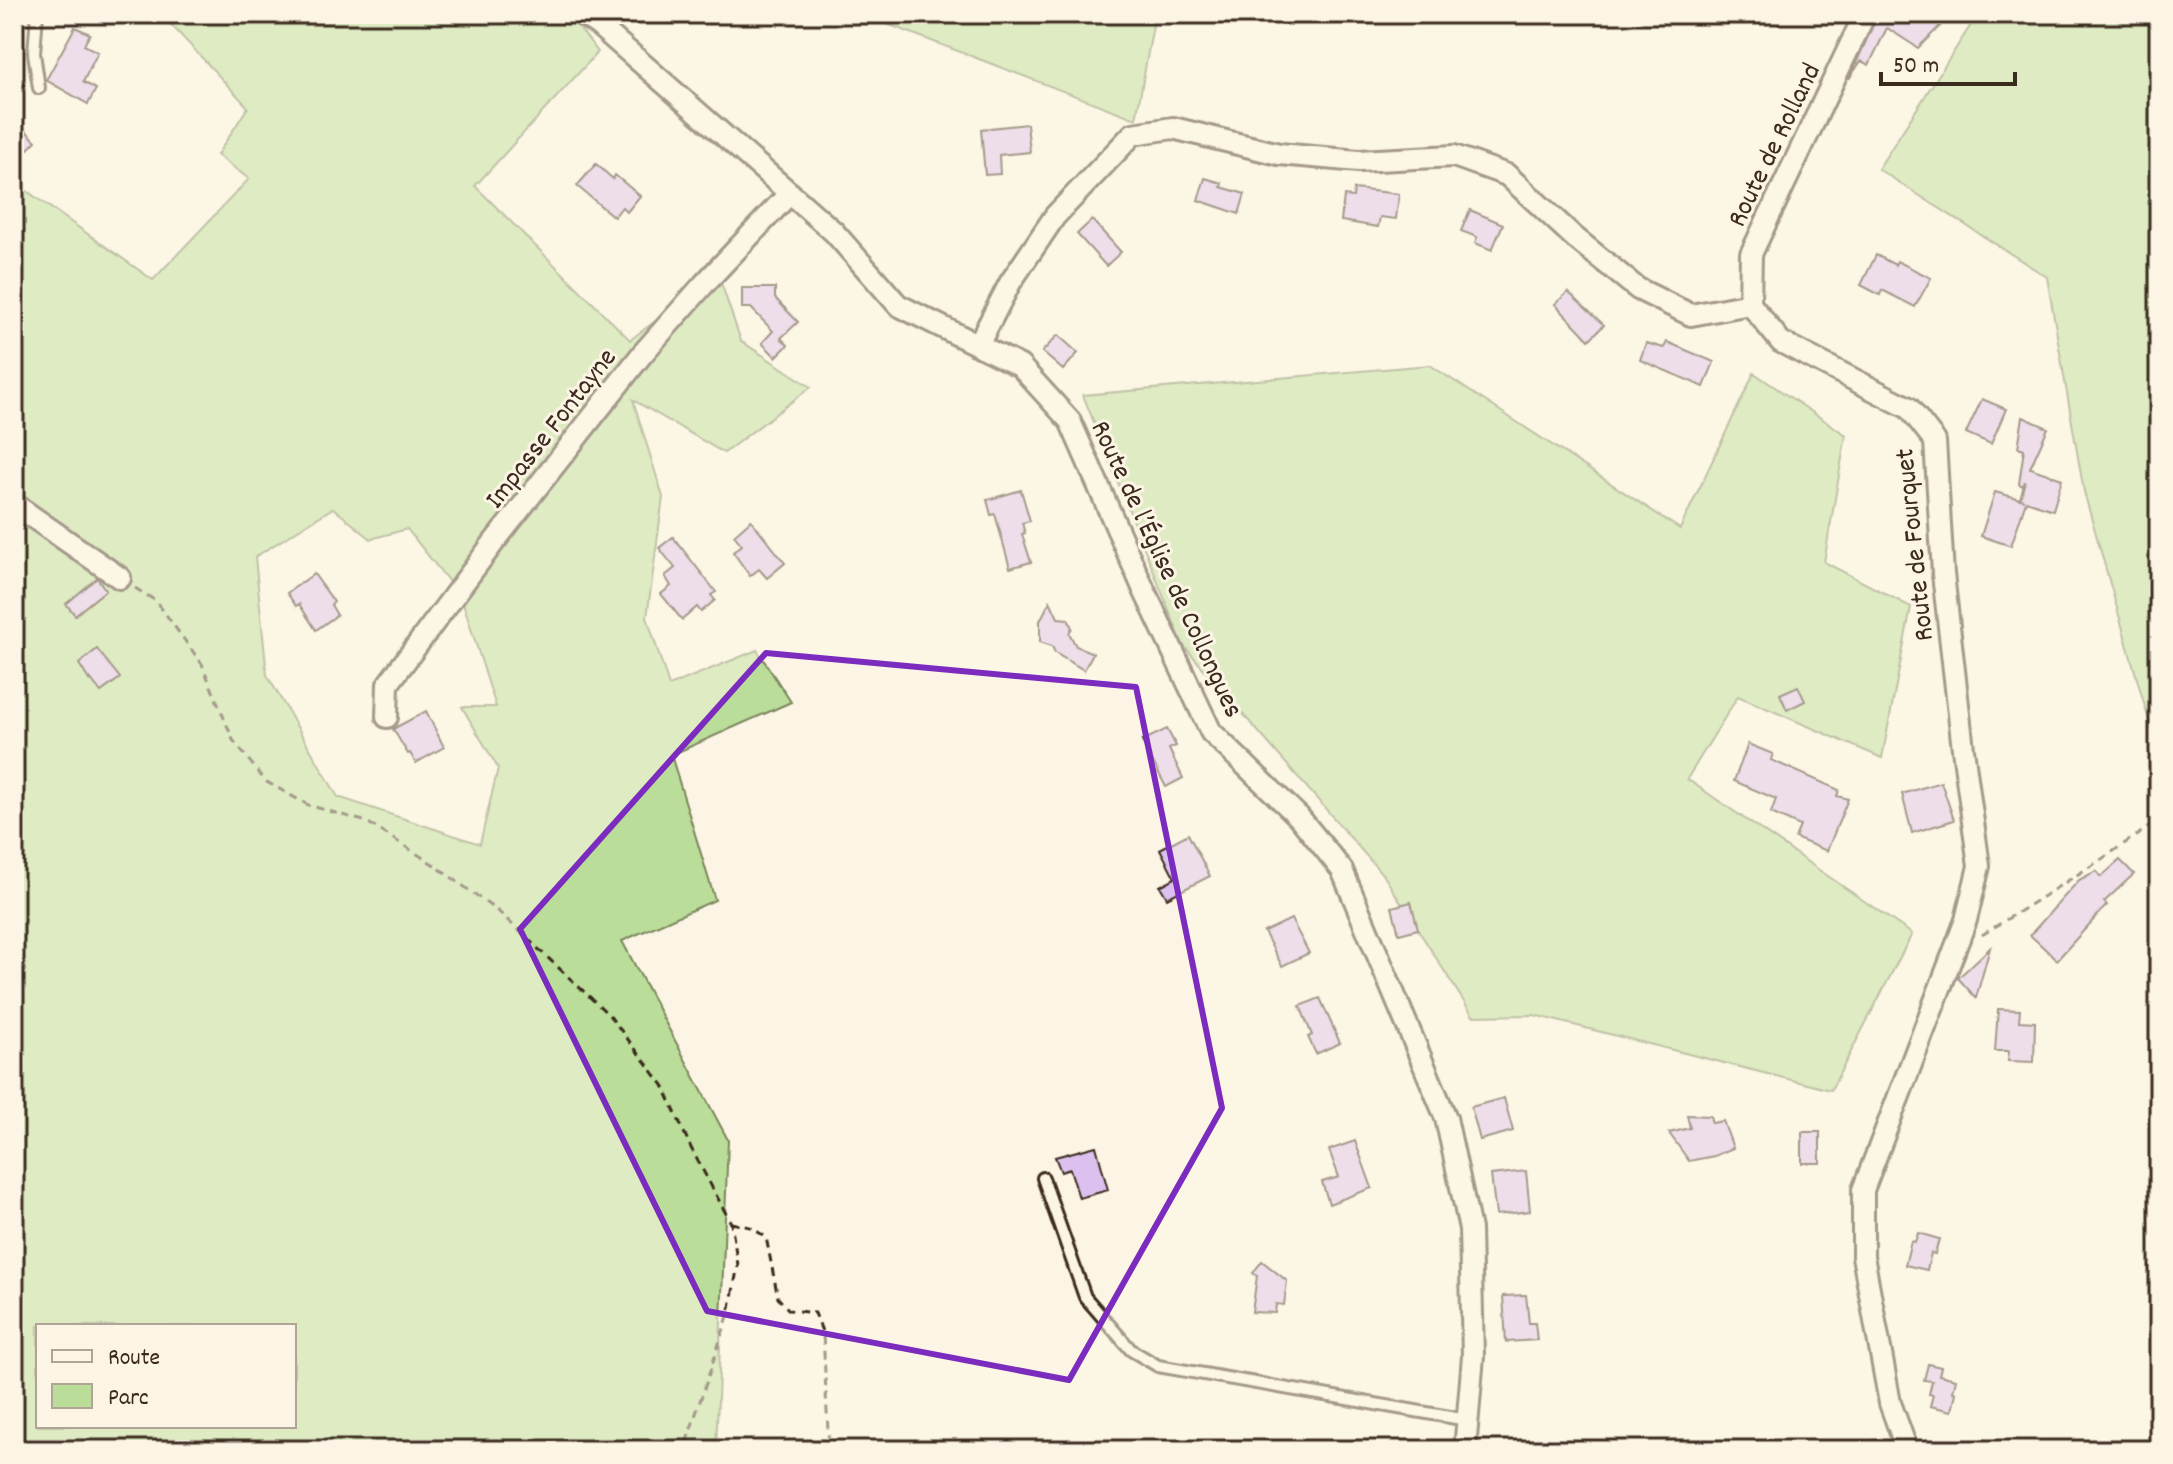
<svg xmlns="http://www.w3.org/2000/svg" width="2173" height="1464" font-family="Dekko,sans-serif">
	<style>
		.green { fill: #bade99; stroke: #7a845c; stroke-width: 2; fill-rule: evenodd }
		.building { fill: #dcc0ef; stroke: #3b2a1e; stroke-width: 2 }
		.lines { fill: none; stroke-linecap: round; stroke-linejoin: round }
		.service-casing { stroke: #3b2a1e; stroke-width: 16 }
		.minor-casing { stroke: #3b2a1e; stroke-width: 26 }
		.path { stroke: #3b2a1e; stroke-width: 3; stroke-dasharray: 8 6; stroke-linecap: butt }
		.service { stroke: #fcf5e5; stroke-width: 10 }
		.minor { stroke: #fcf5e5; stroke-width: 20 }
		.marked { fill: none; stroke: #7b2cbf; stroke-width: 6; stroke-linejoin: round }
		.labels { text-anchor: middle; stroke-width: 6; stroke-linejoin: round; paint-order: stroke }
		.street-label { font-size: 28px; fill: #3b2a1e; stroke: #fcf5e5 }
	</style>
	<rect width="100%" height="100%" fill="#fcf5e5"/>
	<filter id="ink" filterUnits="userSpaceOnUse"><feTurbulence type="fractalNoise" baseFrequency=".0125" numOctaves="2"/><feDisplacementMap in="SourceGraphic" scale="16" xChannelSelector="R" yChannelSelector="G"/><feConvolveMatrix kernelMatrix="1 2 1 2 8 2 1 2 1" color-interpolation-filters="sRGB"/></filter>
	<g filter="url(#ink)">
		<g class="green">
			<path d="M 161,14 L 580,14 L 577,25 L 598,52 L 475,186 L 630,340 L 718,274 L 741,341 L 811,387 L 724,453 L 633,400 L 663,497 L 647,617 L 669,686 L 757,650 L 791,702 L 671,755 L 715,900 L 622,941 L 728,1140 L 716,1450 L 14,1450 L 14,182 L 153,280 L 249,179 L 217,155 L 248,107 ZM 333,508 L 371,539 L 407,529 L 461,597 L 496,707 L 462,707 L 498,768 L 480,844 L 338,797 L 267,675 L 255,557 ZM 38,1326 L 294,1326 L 294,1426 L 38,1426 Z"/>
			<path d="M 861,14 L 1155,14 L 1136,119 Z"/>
			<path d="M 1978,14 L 2159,14 L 2159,756 L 2084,492 L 2047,277 L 1878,169 Z"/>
			<path d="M 1430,365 L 1680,529 L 1754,373 L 1846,435 L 1824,562 L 1911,607 L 1882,758 L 1738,696 L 1687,779 L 1912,934 L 1831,1090 L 1534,1015 L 1473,1016 L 1384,876 L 1183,645 L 1083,395 Z"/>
		</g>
		<g class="building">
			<path d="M 1878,14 L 1952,14 L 1918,48 L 1887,28 L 1869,65 L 1861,61 L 1849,79 Z"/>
			<path d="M 75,27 L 90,34 L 84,45 L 98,52 L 83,82 L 96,89 L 88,104 L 46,80 Z"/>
			<path d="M 14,119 L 36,141 L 22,155 L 14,147 Z"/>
			<path d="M 1027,124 L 1030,152 L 999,155 L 1000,174 L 985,175 L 981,129 Z"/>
			<path d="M 596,164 L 613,179 L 615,175 L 640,196 L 627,212 L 622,207 L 614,217 L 577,186 Z"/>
			<path d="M 1205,178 L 1222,183 L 1221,187 L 1245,194 L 1239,214 L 1198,200 Z"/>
			<path d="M 1354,189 L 1399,194 L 1396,219 L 1380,217 L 1378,227 L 1341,221 L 1344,196 L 1353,197 Z"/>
			<path d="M 1470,210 L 1503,224 L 1492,250 L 1475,243 L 1477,237 L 1461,231 Z"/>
			<path d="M 1092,220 L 1121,252 L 1106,266 L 1077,234 Z"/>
			<path d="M 1876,255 L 1895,265 L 1897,261 L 1931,278 L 1915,307 L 1882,290 L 1880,295 L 1861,285 Z"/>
			<path d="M 742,288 L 775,288 L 775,298 L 798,322 L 781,338 L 788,345 L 776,357 L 762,343 L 773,331 L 751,308 L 742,308 Z"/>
			<path d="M 1568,292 L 1604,325 L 1589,340 L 1555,304 Z"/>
			<path d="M 1058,335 L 1078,353 L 1063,370 L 1042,352 Z"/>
			<path d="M 1667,342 L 1714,362 L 1704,387 L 1640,360 L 1646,343 L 1664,348 Z"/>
			<path d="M 1982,399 L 2006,409 L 1991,444 L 1966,433 Z"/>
			<path d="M 2023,417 L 2048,428 L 2030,468 L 2062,479 L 2053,510 L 2026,501 L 2011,546 L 1981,536 L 1995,492 L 2024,500 L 2020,499 L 2025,481 L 2023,486 L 2019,484 L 2024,449 L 2018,447 Z"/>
			<path d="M 1021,490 L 1030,521 L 1022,523 L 1025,533 L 1022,534 L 1031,562 L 1010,568 L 995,514 L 991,515 L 987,500 Z"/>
			<path d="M 751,520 L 785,563 L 767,578 L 759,569 L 750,576 L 733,552 L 742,545 L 734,535 Z"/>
			<path d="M 673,537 L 716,592 L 711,595 L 715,600 L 701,612 L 697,607 L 682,620 L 661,594 L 671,586 L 665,576 L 675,568 L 659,548 Z"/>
			<path d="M 314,574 L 334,602 L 331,605 L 337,615 L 316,630 L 299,604 L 296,606 L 287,593 Z"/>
			<path d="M 97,578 L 106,590 L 75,615 L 66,604 Z"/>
			<path d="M 1050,601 L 1058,618 L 1068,619 L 1072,628 L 1069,633 L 1076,646 L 1093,653 L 1084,670 L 1055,653 L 1052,646 L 1040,642 L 1040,621 Z"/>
			<path d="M 97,649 L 120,678 L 101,692 L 90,678 L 89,680 L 79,664 Z"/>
			<path d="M 1798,686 L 1805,701 L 1787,710 L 1780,694 Z"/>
			<path d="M 426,711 L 444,747 L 416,763 L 410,753 L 408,754 L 393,729 Z"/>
			<path d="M 1167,729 L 1176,746 L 1169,749 L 1183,778 L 1166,787 L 1142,741 Z"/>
			<path d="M 1748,744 L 1773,754 L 1771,760 L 1839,790 L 1837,796 L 1848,799 L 1827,851 L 1795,838 L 1800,826 L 1771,813 L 1776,799 L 1734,781 Z"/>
			<path d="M 1941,782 L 1954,820 L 1912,833 L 1902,794 Z"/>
			<path d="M 1188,834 L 1210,876 L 1167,898 L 1160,886 L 1175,878 L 1160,849 Z"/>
			<path d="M 2120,860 L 2134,874 L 2104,902 L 2107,905 L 2057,960 L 2030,935 L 2079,880 L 2096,871 L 2101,877 Z"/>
			<path d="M 1411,902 L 1418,929 L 1399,934 L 1392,907 Z"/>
			<path d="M 1291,919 L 1309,953 L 1282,966 L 1264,932 Z"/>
			<path d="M 1990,948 L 1976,998 L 1958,978 Z"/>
			<path d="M 1320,998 L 1340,1043 L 1316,1054 L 1308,1037 L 1312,1035 L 1300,1006 Z"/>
			<path d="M 1998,1009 L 2020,1010 L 2019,1021 L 2035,1022 L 2034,1062 L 2008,1061 L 2009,1051 L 1995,1051 Z"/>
			<path d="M 1504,1098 L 1513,1131 L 1480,1140 L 1471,1107 Z"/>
			<path d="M 1687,1115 L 1710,1116 L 1712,1123 L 1723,1121 L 1733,1148 L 1714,1156 L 1689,1161 L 1669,1133 L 1690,1128 Z"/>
			<rect x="1802" y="1132" width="18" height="31"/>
			<path d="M 1355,1141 L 1372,1188 L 1329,1204 L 1322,1182 L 1339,1177 L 1329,1150 Z"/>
			<path d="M 1096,1146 L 1108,1190 L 1079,1198 L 1070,1169 L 1061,1172 L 1055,1157 Z"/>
			<path d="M 1526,1171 L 1530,1211 L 1496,1215 L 1491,1175 Z"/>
			<path d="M 1918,1233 L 1939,1239 L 1935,1254 L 1931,1253 L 1927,1270 L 1905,1265 L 1911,1241 L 1915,1242 Z"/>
			<path d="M 1262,1261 L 1287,1281 L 1284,1305 L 1276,1304 L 1275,1313 L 1252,1312 L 1257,1276 L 1253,1273 Z"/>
			<path d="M 1526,1295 L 1529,1323 L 1535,1323 L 1537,1340 L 1506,1342 L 1503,1296 Z"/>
			<path d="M 1928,1364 L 1941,1367 L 1939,1375 L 1956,1379 L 1953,1392 L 1956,1393 L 1952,1411 L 1930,1406 L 1933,1395 L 1929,1394 L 1932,1381 L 1924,1380 Z"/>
		</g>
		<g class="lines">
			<g class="service-casing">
				<g id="service">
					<path d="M 37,14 L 34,53 L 39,88"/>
					<path d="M 1043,1178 L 1085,1297 L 1131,1350 L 1158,1366 L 1467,1420"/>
				</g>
			</g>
			<g class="minor-casing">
				<g id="minor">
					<path d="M 581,14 L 597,24 L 834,232 L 898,305 L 1020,366 L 1070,421 L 1144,590 L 1211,732 L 1299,817 L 1342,870 L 1446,1118 L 1470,1229 L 1473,1356 L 1465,1450"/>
					<path d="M 1750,304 L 1781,342 L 1909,408 L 1935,441 L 1943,574 L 1963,749 L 1979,866 L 1966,920 L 1863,1190 L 1863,1256 L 1890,1403 L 1907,1450"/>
					<path d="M 1750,304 L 1751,254 L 1865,14"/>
					<path d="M 978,345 L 1010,283 L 1055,216 L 1133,134 L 1173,128 L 1279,154 L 1359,161 L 1454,156 L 1507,175 L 1574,237 L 1638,289 L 1691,315 L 1750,304"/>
					<path d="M 14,504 L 120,578"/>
					<path d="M 387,717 L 388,684 L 494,542 L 643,353 L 705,283 L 790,193"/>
				</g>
			</g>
			<g class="path">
				<path d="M 135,588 L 156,601 L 202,664 L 233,740 L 265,781 L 308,805 L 367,822 L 436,866 L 500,913 L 609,1015 L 663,1085 L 691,1148 L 731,1223 L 738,1265 L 729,1313 L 684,1450"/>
				<path d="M 1982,935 L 2099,861 L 2159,820"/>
				<path d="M 731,1223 L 750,1227 L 766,1237 L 778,1298 L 789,1310 L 815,1313 L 823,1334 L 829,1450"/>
				<path d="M 1828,1450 L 1883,1439"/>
			</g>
			<use href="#service" class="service"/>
			<use href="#minor" class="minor"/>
		</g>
	</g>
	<path d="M0 0H2173V1464H0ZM 766,653 L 1136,687 L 1222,1108 L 1069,1380 L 707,1311 L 520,929 Z" fill="#fcf5e5" fill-opacity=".55" fill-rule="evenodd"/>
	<path class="marked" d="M 766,653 L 1136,687 L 1222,1108 L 1069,1380 L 707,1311 L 520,929 Z"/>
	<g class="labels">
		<g class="street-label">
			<text transform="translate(1772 144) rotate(-64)" y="10">Route de Rolland</text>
			<text transform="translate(549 427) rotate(-52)" y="10">Impasse Fontayne</text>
			<text transform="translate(1912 545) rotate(-96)" y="10">Route de Fourquet</text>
			<text transform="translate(1169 568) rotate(65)" y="10">Route de l’Église de Collongues</text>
		</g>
	</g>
	<rect width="2173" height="1464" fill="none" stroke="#fcf5e5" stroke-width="48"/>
	<rect x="24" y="24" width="2125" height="1416" fill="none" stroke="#3b2a1e" stroke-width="3" filter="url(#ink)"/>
	<rect x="36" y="1324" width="260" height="104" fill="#fcf5e5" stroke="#afa495" stroke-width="2"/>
	<rect x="52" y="1350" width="40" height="12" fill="#fcf5e5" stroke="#afa495" stroke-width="2"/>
	<text x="108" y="1364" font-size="24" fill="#3b2a1e">Route</text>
	<rect x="52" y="1384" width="40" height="24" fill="#bade99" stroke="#afa495" stroke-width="2"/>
	<text x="108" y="1404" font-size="24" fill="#3b2a1e">Parc</text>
	<path d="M1881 72v12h134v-12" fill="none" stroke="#3b2a1e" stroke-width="4"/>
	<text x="1893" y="72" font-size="24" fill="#3b2a1e" stroke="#fcf5e5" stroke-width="6" paint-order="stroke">50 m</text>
</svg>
